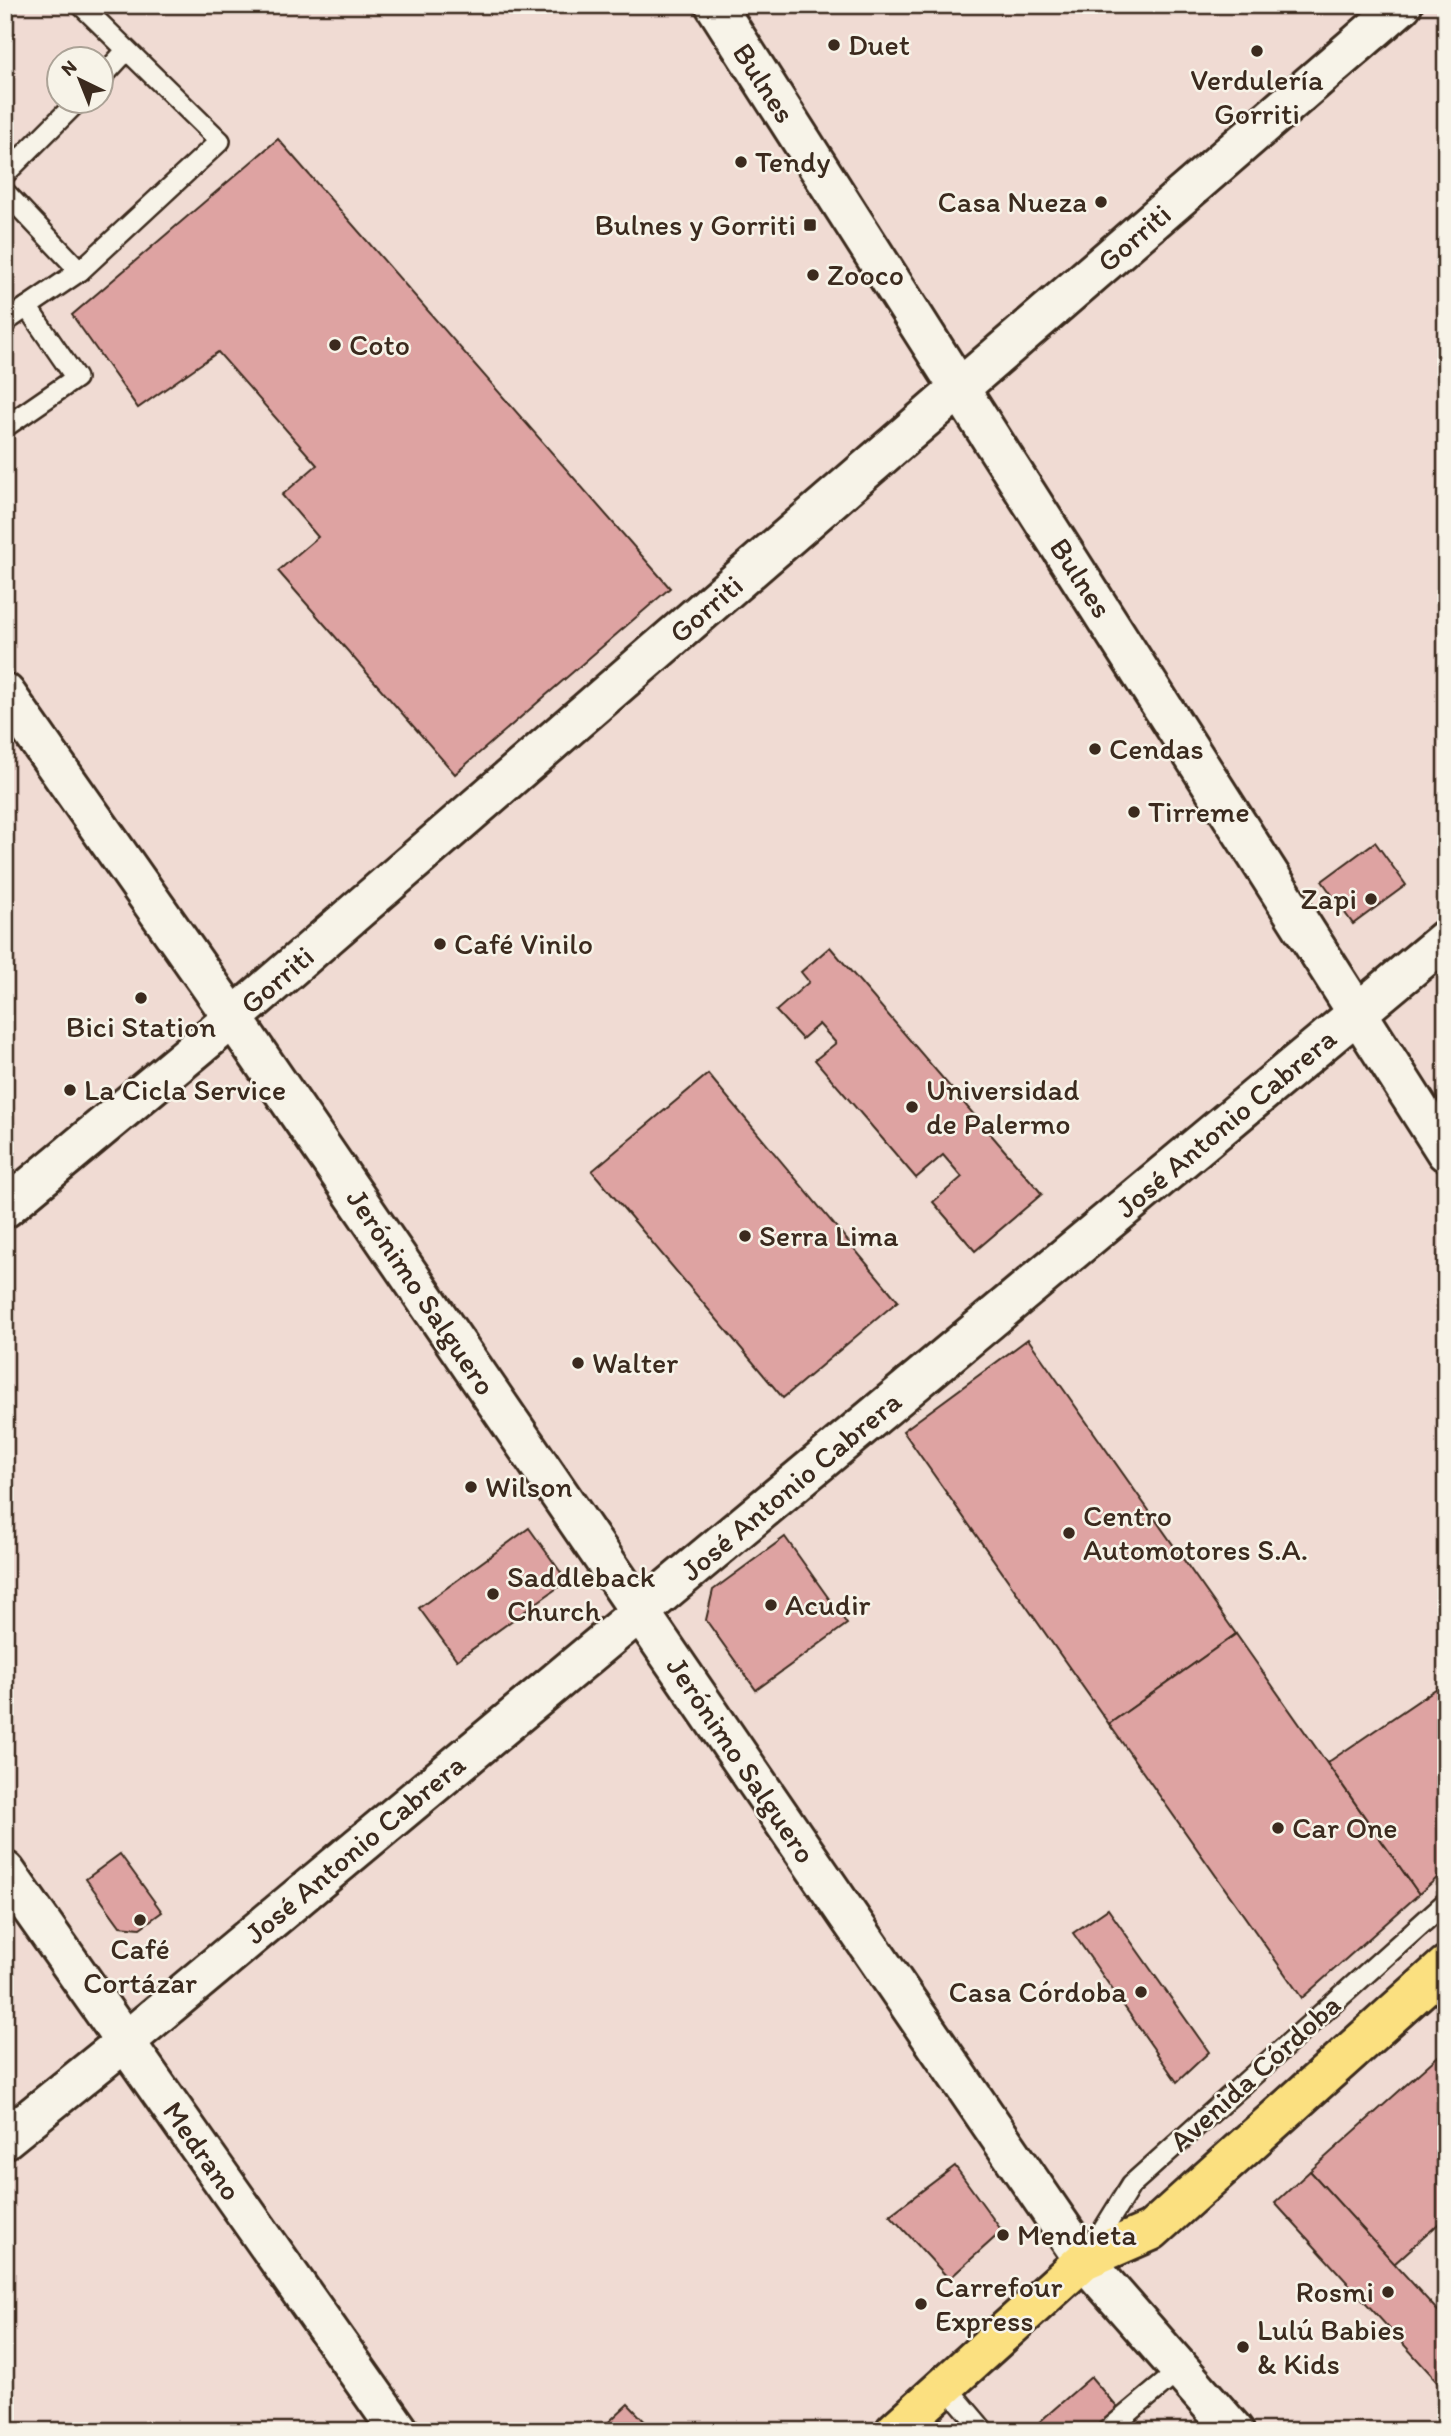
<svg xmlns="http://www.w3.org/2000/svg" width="1451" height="2436" font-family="Itim,sans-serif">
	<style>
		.building { fill: #dea3a2; stroke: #3b2a1e; stroke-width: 2 }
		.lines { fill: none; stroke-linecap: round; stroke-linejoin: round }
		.service-casing { stroke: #3b2a1e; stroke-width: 24 }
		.minor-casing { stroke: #3b2a1e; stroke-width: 44 }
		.tertiary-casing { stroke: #3b2a1e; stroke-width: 44 }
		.primary-casing { stroke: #3b2a1e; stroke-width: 44 }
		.service { stroke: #f7f3e8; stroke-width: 19 }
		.minor { stroke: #f7f3e8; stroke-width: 38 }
		.tertiary { stroke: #f7f3e8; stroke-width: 38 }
		.primary { stroke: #fbe080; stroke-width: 38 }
		.poi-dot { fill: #3b2a1e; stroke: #f7f3e8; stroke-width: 2.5 }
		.labels { text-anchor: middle; stroke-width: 5; stroke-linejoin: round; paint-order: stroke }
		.poi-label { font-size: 30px; fill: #3b2a1e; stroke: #f7f3e8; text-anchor: start }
		.street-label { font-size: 30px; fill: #3b2a1e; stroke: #f7f3e8 }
	</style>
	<rect width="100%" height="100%" fill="#f0dbd3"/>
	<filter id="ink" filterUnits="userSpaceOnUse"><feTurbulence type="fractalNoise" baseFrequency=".0143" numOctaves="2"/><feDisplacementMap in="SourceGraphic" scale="14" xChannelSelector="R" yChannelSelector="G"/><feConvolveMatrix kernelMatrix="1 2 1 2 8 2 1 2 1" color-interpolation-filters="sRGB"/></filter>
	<g filter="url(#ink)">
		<g class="building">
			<path d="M 278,139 L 670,588 L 455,774 L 278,571 L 318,537 L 282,495 L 317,465 L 218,352 L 138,408 L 72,315 Z"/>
			<path d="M 1375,842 L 1406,885 L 1353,924 L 1322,881 Z"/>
			<path d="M 830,947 L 1042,1194 L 975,1251 L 933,1202 L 962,1177 L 943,1155 L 916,1178 L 815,1060 L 836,1043 L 819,1024 L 802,1039 L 776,1011 L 809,982 L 801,972 Z"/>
			<path d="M 708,1074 L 898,1301 L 783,1398 L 592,1171 Z"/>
			<path d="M 1028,1339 L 1236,1634 L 1109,1724 L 903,1431 Z"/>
			<path d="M 529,1528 L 567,1581 L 457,1660 L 419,1608 Z"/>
			<path d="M 785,1537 L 847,1624 L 756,1690 L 706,1620 L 713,1590 Z"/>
			<path d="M 1236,1634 L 1419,1894 L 1302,1998 L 1109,1724 Z"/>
			<path d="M 1446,1682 L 1446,1870 L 1419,1894 L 1327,1763 Z"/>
			<path d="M 120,1854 L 162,1912 L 140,1928 L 120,1926 L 86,1879 Z"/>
			<path d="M 1108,1909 L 1209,2052 L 1177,2082 L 1073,1933 Z"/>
			<path d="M 1446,2049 L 1446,2217 L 1394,2264 L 1310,2171 Z"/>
			<path d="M 955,2166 L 1002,2231 L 949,2279 L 890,2215 Z"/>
			<path d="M 1310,2171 L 1446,2320 L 1446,2391 L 1275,2203 Z"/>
			<path d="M 1091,2377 L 1128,2420 L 1116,2431 L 1029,2431 Z"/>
			<path d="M 628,2404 L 654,2431 L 599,2431 Z"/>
		</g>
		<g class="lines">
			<g class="service-casing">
				<g id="service">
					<path d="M 102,77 L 126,51"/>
					<path d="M 5,174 L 77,102"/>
					<path d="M 5,192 L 80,271 L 220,141 L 81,5"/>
					<path d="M 27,307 L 80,271"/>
					<path d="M 5,322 L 27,307 L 76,378 L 5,427"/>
					<path d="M 1089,2253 L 1131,2185 L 1446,1902"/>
					<path d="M 945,2385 L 984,2431"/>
					<path d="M 1107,2431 L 1180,2370"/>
				</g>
			</g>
			<g class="minor-casing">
				<g id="minor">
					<path d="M 715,5 L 1446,1152"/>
					<path d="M 5,1208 L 233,1018 L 1402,5"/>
					<path d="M 5,2139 L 126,2041 L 1446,939"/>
				</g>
			</g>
			<g class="tertiary-casing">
				<g id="tertiary">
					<path d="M 5,693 L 233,1018 L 1084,2260 L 1234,2431"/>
					<path d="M 5,1871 L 399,2431"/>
				</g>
			</g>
			<g class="primary-casing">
				<path id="primary" d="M 895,2431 L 1084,2260 L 1151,2231 L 1446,1966"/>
			</g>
			<use href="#service" class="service"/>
			<use href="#minor" class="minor"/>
			<use href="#tertiary" class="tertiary"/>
			<use href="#primary" class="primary"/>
		</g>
	</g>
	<g class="poi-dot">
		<circle cx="834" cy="45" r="7"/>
		<circle cx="1257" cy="51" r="7"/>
		<circle cx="741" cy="162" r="7"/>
		<circle cx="1101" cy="202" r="7"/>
		<rect x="803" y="218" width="14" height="14" rx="3.5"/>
		<circle cx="813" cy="275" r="7"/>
		<circle cx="335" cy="345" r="7"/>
		<circle cx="1095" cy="749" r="7"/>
		<circle cx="1134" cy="812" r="7"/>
		<circle cx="1371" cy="899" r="7"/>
		<circle cx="440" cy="944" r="7"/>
		<circle cx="141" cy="998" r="7"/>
		<circle cx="70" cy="1090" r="7"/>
		<circle cx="912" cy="1107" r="7"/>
		<circle cx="745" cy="1236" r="7"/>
		<circle cx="578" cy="1363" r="7"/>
		<circle cx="471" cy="1487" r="7"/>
		<circle cx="1069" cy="1533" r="7"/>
		<circle cx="493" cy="1594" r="7"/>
		<circle cx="771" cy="1605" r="7"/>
		<circle cx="1278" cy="1828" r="7"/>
		<circle cx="140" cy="1920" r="7"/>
		<circle cx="1141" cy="1992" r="7"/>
		<circle cx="1003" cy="2235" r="7"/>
		<circle cx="1388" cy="2292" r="7"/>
		<circle cx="921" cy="2304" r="7"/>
		<circle cx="1243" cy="2347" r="7"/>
	</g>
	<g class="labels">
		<g class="poi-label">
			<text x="848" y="55">Duet</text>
			<text x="1257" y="90" text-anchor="middle">Verdulería<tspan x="1257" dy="34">Gorriti</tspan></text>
			<text x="755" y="172">Tendy</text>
			<text x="1087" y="212" text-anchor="end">Casa Nueza</text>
			<text x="796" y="235" text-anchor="end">Bulnes y Gorriti</text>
			<text x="827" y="285">Zooco</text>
			<text x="349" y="355">Coto</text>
			<text x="1109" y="759">Cendas</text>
			<text x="1148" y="822">Tirreme</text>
			<text x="1357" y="909" text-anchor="end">Zapi</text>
			<text x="454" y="954">Café Vinilo</text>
			<text x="141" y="1037" text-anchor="middle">Bici Station</text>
			<text x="84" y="1100">La Cicla Service</text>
			<text x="926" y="1100">Universidad<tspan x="926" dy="34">de Palermo</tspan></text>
			<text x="759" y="1246">Serra Lima</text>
			<text x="592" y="1373">Walter</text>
			<text x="485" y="1497">Wilson</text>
			<text x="1083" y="1526">Centro<tspan x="1083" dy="34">Automotores S.A.</tspan></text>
			<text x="507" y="1587">Saddleback<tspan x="507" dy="34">Church</tspan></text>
			<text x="785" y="1615">Acudir</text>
			<text x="1292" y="1838">Car One</text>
			<text x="140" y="1959" text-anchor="middle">Café<tspan x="140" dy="34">Cortázar</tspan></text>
			<text x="1127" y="2002" text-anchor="end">Casa Córdoba</text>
			<text x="1017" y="2245">Mendieta</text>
			<text x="935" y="2297">Carrefour<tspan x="935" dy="34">Express</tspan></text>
			<text x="1374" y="2302" text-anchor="end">Rosmi</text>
			<text x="1257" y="2340">Lulú Babies<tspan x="1257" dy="34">&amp; Kids</tspan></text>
		</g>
		<g class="street-label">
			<text transform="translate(764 83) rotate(57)" y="10">Bulnes</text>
			<text transform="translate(1134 238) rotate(-41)" y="10">Gorriti</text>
			<text transform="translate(1081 578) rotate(57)" y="10">Bulnes</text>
			<text transform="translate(706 609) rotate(-41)" y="10">Gorriti</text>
			<text transform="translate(277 980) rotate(-41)" y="10">Gorriti</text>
			<text transform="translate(1226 1123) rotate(-40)" y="10">José Antonio Cabrera</text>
			<text transform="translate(421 1292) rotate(56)" y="10">Jerónimo Salguero</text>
			<text transform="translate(791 1486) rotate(-40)" y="10">José Antonio Cabrera</text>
			<text transform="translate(741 1760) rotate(56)" y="10">Jerónimo Salguero</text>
			<text transform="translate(355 1849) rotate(-40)" y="10">José Antonio Cabrera</text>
			<text transform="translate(1255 2073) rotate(-42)" y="10">Avenida Córdoba</text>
			<text transform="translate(202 2151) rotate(55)" y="10">Medrano</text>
		</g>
	</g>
	<rect width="1451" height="2436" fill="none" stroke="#f7f3e8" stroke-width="28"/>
	<rect x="14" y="14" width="1423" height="2408" fill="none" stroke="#3b2a1e" stroke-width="2.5" filter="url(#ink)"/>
	<g transform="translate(80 80) rotate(317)"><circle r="33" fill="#f7f3e8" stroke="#aca397" stroke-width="2"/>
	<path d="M0-5L12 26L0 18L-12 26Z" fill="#3b2a1e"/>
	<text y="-10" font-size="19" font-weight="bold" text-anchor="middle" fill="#3b2a1e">N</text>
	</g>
</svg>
